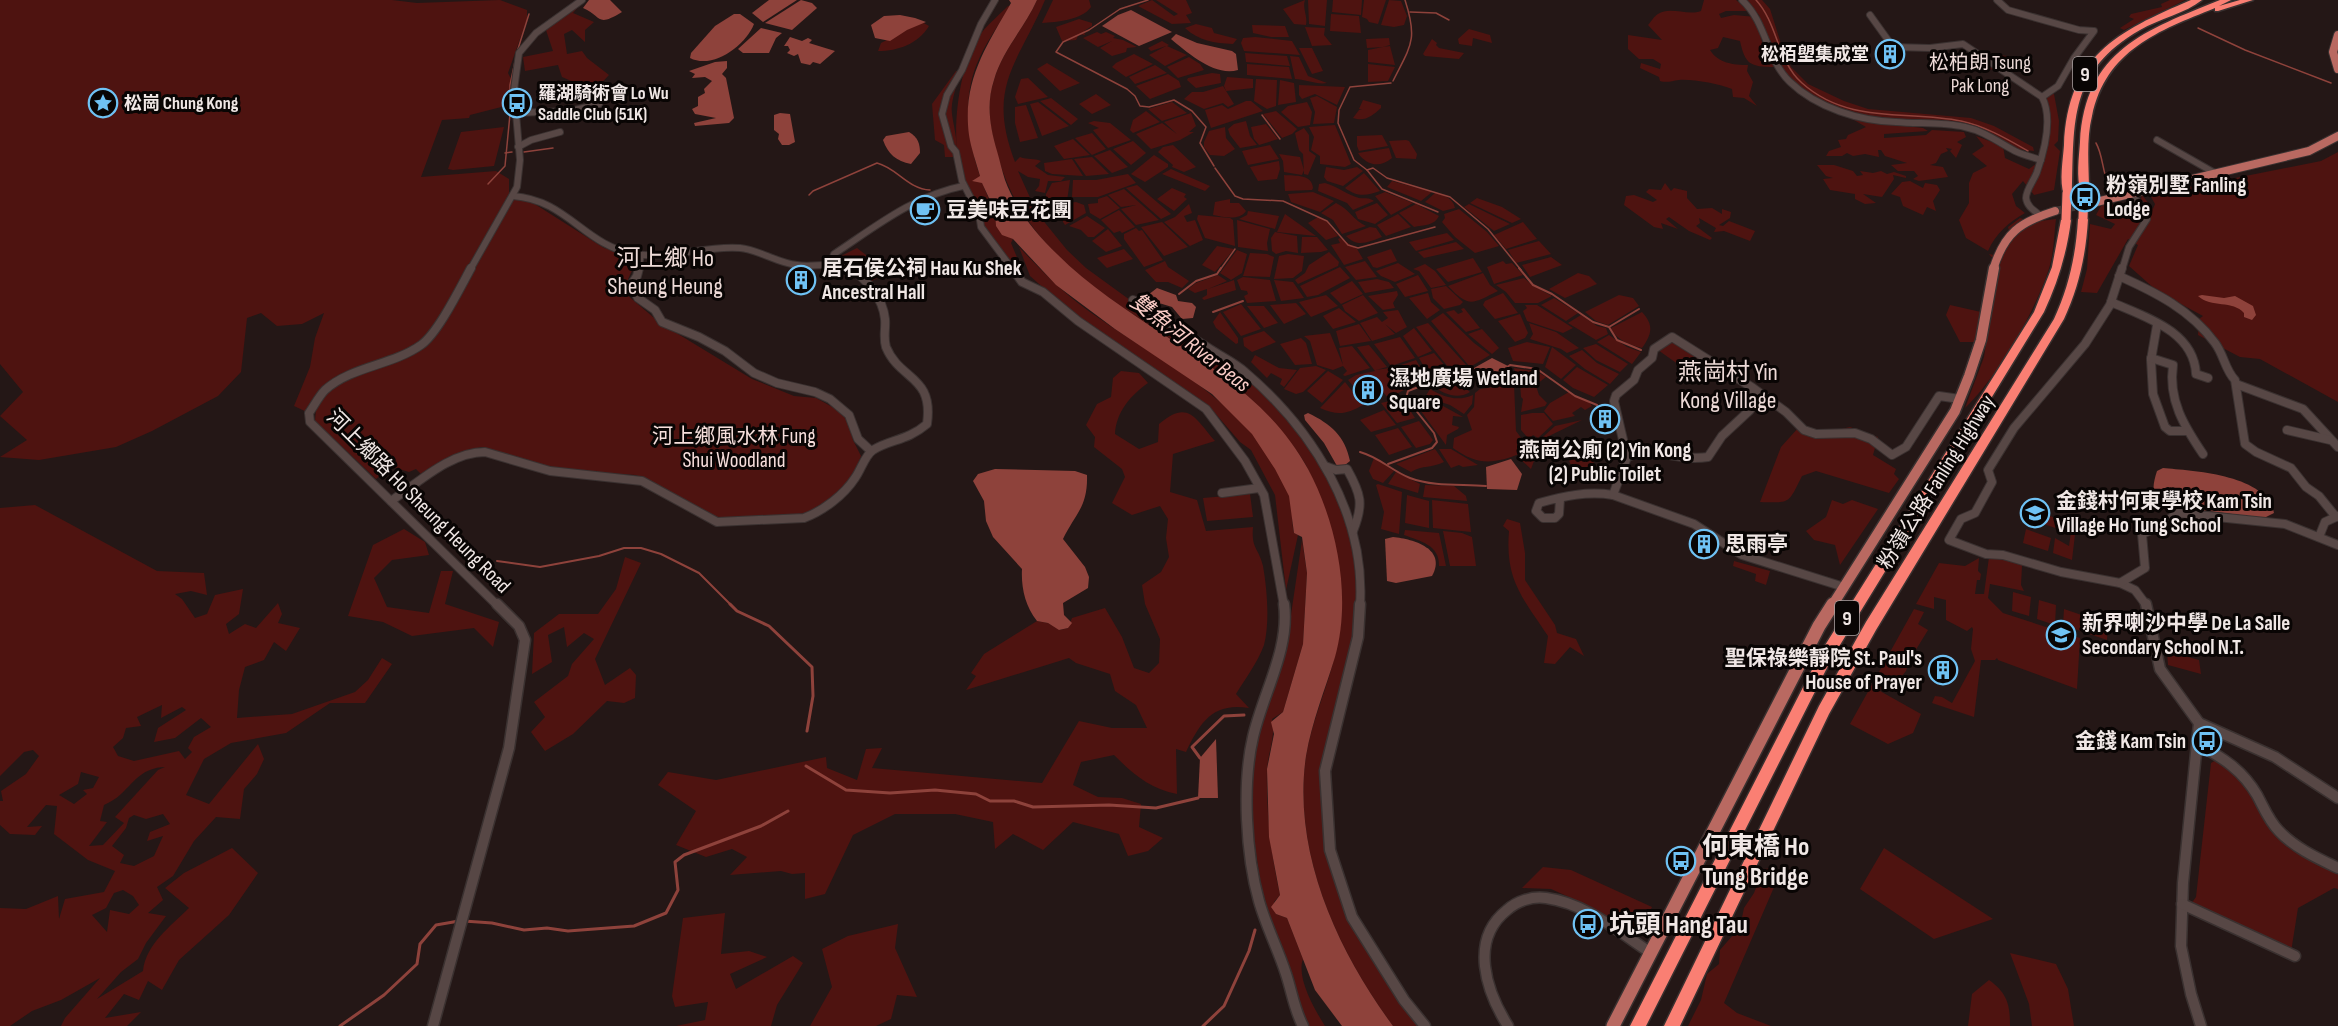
<svg xmlns="http://www.w3.org/2000/svg" width="2338" height="1026" font-family="'Sofia Sans Condensed','Noto Sans SC',sans-serif">
	<style>
		.green { fill: #4e1310; fill-rule: evenodd }
		.water { fill: #8e423b }
		.lines { fill: none; stroke-linecap: round; stroke-linejoin: round }
		.stream-far2 { stroke: #8e423b; stroke-width: 1.5 }
		.stream-far1 { stroke: #8e423b; stroke-width: 2 }
		.stream { stroke: #8e423b; stroke-width: 3 }
		.major-tunnel { stroke: #433635; stroke-width: 8; stroke-dasharray: 8 4; stroke-linecap: butt }
		.minor-far2-casing { stroke: #3a3130; stroke-width: 8 }
		.minor-far1-casing { stroke: #3a3130; stroke-width: 10 }
		.minor-casing { stroke: #3a3130; stroke-width: 13 }
		.major-far2-casing { stroke: #3a3130; stroke-width: 10 }
		.major-far1-casing { stroke: #3a3130; stroke-width: 13 }
		.major-casing { stroke: #3a3130; stroke-width: 16 }
		.highway-casing { stroke: #3a3130; stroke-width: 3 }
		.minor-far2 { stroke: #574745; stroke-width: 6 }
		.minor-far1 { stroke: #574745; stroke-width: 8 }
		.minor { stroke: #574745; stroke-width: 10 }
		.major-far2 { stroke: #b96961; stroke-width: 8 }
		.major-far1 { stroke: #b96961; stroke-width: 10 }
		.major { stroke: #b96961; stroke-width: 13 }
		.highway { fill: #fa7f73; fill-rule: evenodd }
		.highway-bridge-casing { stroke: #3a3130; stroke-width: 11; stroke-linecap: butt }
		.highway-bridge { stroke: #fa7f73; stroke-width: 9 }
		.labels { text-anchor: middle; stroke-width: 6; stroke-linejoin: round; paint-order: stroke }
		.far-poi-label { font-size: 18px; font-weight: bold; fill: #f0e7e5; stroke: #090504; text-anchor: start }
		.far-quarter-label { font-size: 20px; fill: #eddad7; stroke: #090504 }
		.shield { fill: #090504; stroke: #aba3a2; stroke-width: 1.5 }
		.shield-label { font-size: 20px; font-weight: bold; fill: #f0e7e5 }
		.poi-label { font-size: 21px; font-weight: bold; fill: #f0e7e5; stroke: #090504; text-anchor: start }
		.park-label { font-size: 21px; fill: #f6dedb; stroke: #090504 }
		.street-label { font-size: 21px; fill: #f0e7e5; stroke: #090504 }
		.water-label { font-size: 22px; font-style: italic; fill: #faccc6; stroke: #090504 }
		.quarter-label { font-size: 24px; fill: #eddad7; stroke: #090504 }
		.near-poi-label { font-size: 26px; font-weight: bold; fill: #f0e7e5; stroke: #090504; text-anchor: start }
	</style>
	<rect width="100%" height="100%" fill="#241716"/>
	<g class="green">
		<path d="M 0,0 L 392,0 L 417,3 L 500,0 L 527,10 L 527,19 L 508,73 L 512,81 L 509,105 L 470,115 L 469,118 L 442,120 L 421,177 L 496,171 L 509,179 L 509,195 L 441,315 L 421,342 L 413,348 C 370,365 336,371 309,413 L 294,406 L 310,367 L 315,338 L 324,313 L 302,324 L 277,326 L 261,313 L 247,318 L 241,372 L 218,396 L 152,431 L 116,447 L 39,460 L 0,457 L 27,440 L 0,416 L 23,392 L 0,364 Z"/>
		<path d="M 584,0 L 573,13 L 594,22 L 585,30 L 585,42 L 572,30 L 564,34 L 567,54 L 582,51 L 587,58 L 609,75 L 594,91 L 562,77 L 558,65 L 525,71 L 523,57 L 553,51 L 546,30 Z"/>
		<path d="M 1037,0 L 1045,0 C 1018,64 986,86 1015,162 L 1020,157 C 1028,160 1034,158 1041,161 L 1035,166 L 1048,175 L 1065,177 L 1061,181 L 1048,181 L 1045,193 L 1035,191 L 1039,186 L 1040,179 L 1028,177 L 1018,171 L 1037,213 L 1067,250 L 1086,268 L 1130,300 L 1243,372 L 1303,438 L 1335,491 L 1352,541 L 1357,592 L 1357,634 L 1320,773 L 1325,850 L 1351,926 L 1418,1026 L 1393,1026 C 1337,950 1292,852 1306,756 C 1312,720 1328,687 1336,651 C 1341,629 1344,602 1340,579 C 1336,558 1327,536 1321,515 C 1317,500 1314,483 1308,469 C 1300,453 1287,438 1276,425 C 1191,324 1038,297 998,157 C 991,131 985,107 994,80 C 1002,51 1025,27 1037,0 Z"/>
		<path d="M 1053,0 L 1089,0 L 1091,7 C 1082,20 1057,22 1042,23 Z"/>
		<path d="M 1152,0 L 1174,16 L 1178,14 L 1156,0 L 1186,0 L 1192,13 L 1186,15 L 1191,23 L 1172,24 L 1138,6 Z"/>
		<path d="M 1305,0 C 1302,8 1308,16 1306,25 L 1294,24 L 1283,9 Z"/>
		<path d="M 1308,0 L 1327,0 L 1325,26 L 1309,24 Z"/>
		<path d="M 1333,0 L 1362,0 L 1361,15 L 1332,12 Z"/>
		<path d="M 1364,0 L 1386,0 L 1378,24 L 1369,22 L 1367,19 L 1362,17 Z"/>
		<path d="M 1389,0 L 1401,1 L 1407,16 L 1404,25 L 1394,27 L 1381,25 Z"/>
		<path d="M 1704,0 L 1736,0 L 1749,11 L 1726,11 L 1719,14 L 1721,18 L 1734,15 L 1756,17 L 1764,50 L 1774,67 C 1750,67 1745,64 1740,41 L 1723,37 L 1718,48 L 1710,50 C 1718,63 1733,65 1748,65 L 1747,71 L 1753,82 L 1749,96 L 1757,106 L 1744,98 L 1733,97 L 1732,89 C 1719,84 1693,79 1679,80 C 1671,81 1668,83 1660,81 L 1659,77 L 1640,68 L 1641,63 L 1660,69 L 1661,64 L 1653,59 L 1639,59 L 1628,49 L 1628,35 L 1662,40 L 1648,25 C 1651,22 1654,16 1658,14 C 1670,6 1687,16 1701,11 Z"/>
		<path d="M 1745,0 L 1762,0 L 1770,9 L 1784,53 L 1791,67 L 1808,84 L 1844,101 L 1868,109 L 1971,118 L 1994,126 L 2033,147 L 2034,151 L 2017,149 L 1979,129 L 1887,120 L 1840,109 L 1806,93 L 1783,74 L 1773,59 L 1759,15 Z"/>
		<path d="M 2170,0 L 2185,0 L 2124,30 L 2120,28 L 2134,19 L 2129,17 L 2131,14 L 2162,7 L 2161,4 Z"/>
		<path d="M 1008,6 L 1010,6 C 998,26 984,45 976,66 C 959,111 972,162 991,204 C 1000,222 992,229 1013,239 L 1011,243 L 1024,274 C 1012,268 992,242 985,229 C 982,224 984,217 982,211 C 979,201 970,193 965,184 C 948,149 957,68 979,36 C 987,25 998,16 1008,6 Z"/>
		<path d="M 1331,14 L 1359,16 L 1361,33 L 1330,31 Z"/>
		<path d="M 1079,19 L 1092,23 L 1092,26 L 1084,31 L 1085,35 L 1079,34 L 1076,40 L 1062,41 L 1056,27 Z"/>
		<path d="M 922,22 L 929,26 C 918,44 898,51 878,51 L 881,43 Z"/>
		<path d="M 1196,24 L 1212,28 L 1214,33 L 1237,39 L 1233,44 C 1214,43 1199,41 1185,28 Z"/>
		<path d="M 1252,25 L 1285,26 L 1289,37 L 1271,37 L 1253,33 Z"/>
		<path d="M 1305,27 L 1325,28 L 1324,35 L 1332,45 L 1312,46 Z"/>
		<path d="M 1469,29 L 1490,35 L 1492,43 L 1473,38 L 1472,46 L 1459,44 L 1458,39 Z"/>
		<path d="M 1097,32 L 1101,34 L 1106,32 L 1115,36 L 1113,38 L 1123,40 L 1137,47 L 1127,48 L 1126,52 L 1112,56 L 1100,48 L 1112,41 L 1098,47 L 1083,38 Z"/>
		<path d="M 1255,37 L 1292,41 L 1300,55 L 1244,51 L 1241,43 L 1243,38 Z"/>
		<path d="M 1389,38 L 1390,45 L 1383,47 L 1390,46 L 1395,65 L 1368,62 L 1368,50 L 1383,47 L 1367,48 L 1366,39 Z"/>
		<path d="M 1432,39 L 1437,43 L 1436,45 L 1439,48 L 1464,53 L 1459,59 L 1425,56 L 1423,54 Z"/>
		<path d="M 1162,41 L 1169,45 L 1167,46 L 1187,55 L 1165,66 L 1149,55 L 1166,46 L 1151,51 L 1148,48 Z"/>
		<path d="M 1299,48 L 1312,48 L 1323,71 L 1312,74 Z"/>
		<path d="M 1245,53 L 1287,56 L 1290,66 L 1246,62 Z"/>
		<path d="M 1985,53 L 2007,56 L 2009,71 L 1976,68 L 1974,56 Z"/>
		<path d="M 1134,54 L 1153,64 L 1126,77 L 1112,67 L 1116,63 Z"/>
		<path d="M 1290,56 L 1299,57 L 1308,76 L 1327,83 C 1317,85 1305,79 1295,79 Z"/>
		<path d="M 1189,57 L 1200,64 L 1204,70 L 1178,78 L 1167,67 Z"/>
		<path d="M 1047,63 L 1080,83 L 1060,91 L 1037,69 Z"/>
		<path d="M 1247,64 L 1289,67 L 1292,79 L 1247,75 Z"/>
		<path d="M 1368,64 L 1395,67 L 1388,81 L 1368,82 Z"/>
		<path d="M 1155,65 L 1167,73 L 1135,84 L 1129,77 Z"/>
		<path d="M 956,71 L 959,71 C 958,86 950,100 952,114 C 953,124 960,148 955,157 L 945,157 L 944,145 L 935,140 L 932,104 Z"/>
		<path d="M 1212,73 L 1220,74 L 1221,83 L 1196,88 L 1187,80 L 1188,78 Z"/>
		<path d="M 1168,74 L 1179,81 L 1181,87 L 1150,99 L 1136,86 Z"/>
		<path d="M 1227,77 L 1253,79 L 1253,88 L 1226,91 L 1224,86 Z"/>
		<path d="M 1028,78 L 1048,97 L 1018,104 L 1015,97 L 1021,79 Z"/>
		<path d="M 1256,79 L 1277,80 L 1276,106 L 1267,109 L 1254,101 Z"/>
		<path d="M 1280,80 L 1294,83 L 1296,102 L 1278,105 Z"/>
		<path d="M 1299,85 L 1345,87 L 1337,105 L 1315,94 L 1302,99 L 1299,95 Z"/>
		<path d="M 1223,86 L 1234,104 L 1228,107 L 1223,103 L 1204,109 L 1184,99 L 1192,92 L 1203,92 Z"/>
		<path d="M 2044,93 L 2054,94 L 2059,121 L 2058,141 L 2054,145 L 2060,151 L 2054,190 L 2034,195 L 2023,181 L 2012,194 L 2016,206 L 2025,213 C 2009,222 1996,233 1988,251 L 1966,238 L 1959,220 L 1969,203 L 1969,183 L 1973,173 L 1987,166 L 1972,154 L 1984,146 L 1976,136 L 2003,146 L 2005,158 L 2029,169 L 2044,158 L 2046,116 Z"/>
		<path d="M 1096,94 L 1111,105 L 1092,114 L 1079,104 Z"/>
		<path d="M 1317,96 L 1337,107 L 1334,123 L 1313,124 L 1315,112 L 1310,98 Z"/>
		<path d="M 1051,98 L 1078,119 L 1071,125 L 1040,101 Z"/>
		<path d="M 1363,100 L 1381,105 L 1381,108 C 1372,116 1365,122 1353,118 L 1359,110 L 1362,110 L 1359,109 Z"/>
		<path d="M 1246,101 L 1251,101 L 1263,111 L 1211,128 L 1205,110 L 1222,105 L 1228,109 Z"/>
		<path d="M 1038,102 L 1069,126 L 1042,136 L 1030,104 Z"/>
		<path d="M 1172,102 L 1187,113 L 1162,121 L 1148,109 Z"/>
		<path d="M 1307,102 L 1312,112 L 1310,125 L 1298,127 L 1281,112 L 1288,106 Z"/>
		<path d="M 1026,105 L 1038,138 L 1020,142 L 1015,123 L 1015,107 Z"/>
		<path d="M 1146,111 L 1160,122 L 1133,133 L 1130,130 L 1133,120 Z"/>
		<path d="M 1276,111 L 1297,129 L 1292,134 L 1282,138 L 1263,114 Z"/>
		<path d="M 1191,113 L 1196,126 L 1189,132 L 1194,132 L 1180,140 L 1151,149 L 1136,134 L 1162,123 L 1177,134 L 1164,122 Z"/>
		<path d="M 1854,120 L 1923,128 L 1928,131 L 1884,134 L 1884,138 L 1926,135 L 1932,130 L 1964,132 L 1966,137 L 1957,142 L 1962,145 L 1956,158 L 1950,151 L 1952,149 L 1946,148 L 1948,151 L 1941,154 L 1936,163 L 1930,165 L 1943,167 L 1948,177 L 1919,181 L 1913,179 L 1918,176 L 1914,171 L 1898,171 L 1891,165 L 1907,163 L 1885,156 L 1881,150 L 1878,150 L 1879,157 L 1865,154 L 1853,156 L 1847,153 L 1842,156 L 1826,156 L 1829,151 L 1841,147 L 1838,140 L 1846,139 L 1848,135 L 1866,127 Z"/>
		<path d="M 1094,121 L 1110,123 L 1131,140 L 1108,148 L 1093,130 L 1099,128 L 1088,123 Z"/>
		<path d="M 1246,121 L 1250,136 L 1257,145 L 1240,148 L 1230,135 L 1228,129 L 1234,124 Z"/>
		<path d="M 1266,124 L 1278,139 L 1259,145 L 1254,139 L 1251,127 Z"/>
		<path d="M 1335,125 L 1351,164 L 1345,167 L 1320,164 L 1320,156 L 1311,150 L 1314,137 L 1309,127 Z"/>
		<path d="M 504,127 L 494,166 L 453,170 L 448,169 L 461,132 Z"/>
		<path d="M 1225,127 L 1226,138 L 1235,149 L 1224,156 L 1210,155 L 1204,147 L 1204,142 L 1209,131 Z"/>
		<path d="M 1304,128 L 1309,135 L 1309,151 L 1316,156 L 1308,175 L 1304,174 L 1303,154 L 1299,150 L 1295,133 Z"/>
		<path d="M 1092,133 L 1106,149 L 1092,155 L 1075,138 Z"/>
		<path d="M 1382,135 L 1388,146 L 1359,151 L 1357,146 L 1357,136 Z"/>
		<path d="M 1073,139 L 1090,155 L 1064,159 L 1054,146 Z"/>
		<path d="M 1406,140 L 1409,141 L 1417,154 L 1416,159 L 1396,158 L 1389,141 Z"/>
		<path d="M 1133,141 L 1146,153 L 1131,165 L 1113,149 Z"/>
		<path d="M 1173,145 L 1196,167 L 1184,172 L 1172,167 L 1173,165 L 1158,152 L 1163,147 Z"/>
		<path d="M 1270,145 L 1279,159 L 1248,165 L 1242,151 Z"/>
		<path d="M 1389,148 L 1392,158 C 1380,168 1367,166 1358,153 Z"/>
		<path d="M 1110,150 L 1128,167 L 1112,173 L 1094,156 Z"/>
		<path d="M 2338,152 L 2338,402 L 2260,359 L 2240,357 L 2198,335 L 2199,319 L 2203,316 L 2157,291 L 2129,266 L 2138,245 L 2128,239 L 2097,293 L 2081,292 L 2087,269 L 2090,224 L 2111,229 L 2115,224 L 2096,215 L 2102,204 L 2122,206 L 2136,221 L 2142,195 L 2153,209 L 2155,204 L 2150,195 L 2321,161 Z"/>
		<path d="M 1279,154 L 1300,157 L 1304,170 L 1302,175 L 1284,172 L 1283,161 Z"/>
		<path d="M 1154,155 L 1168,164 L 1168,167 L 1145,182 L 1131,174 Z"/>
		<path d="M 1092,157 L 1109,174 L 1086,176 L 1074,159 Z"/>
		<path d="M 1072,159 L 1083,176 L 1052,174 L 1045,171 L 1044,163 Z"/>
		<path d="M 1279,161 L 1280,169 L 1277,179 L 1258,181 L 1250,167 Z"/>
		<path d="M 1817,165 L 1834,165 L 1853,171 L 1857,176 L 1863,175 L 1860,171 L 1873,173 L 1881,171 L 1887,174 L 1894,172 L 1906,176 L 1906,178 L 1893,175 L 1894,179 L 1882,197 L 1863,194 L 1876,203 L 1865,204 L 1855,199 L 1855,194 L 1830,190 L 1823,179 L 1833,178 L 1826,176 Z"/>
		<path d="M 1326,167 L 1344,170 L 1357,167 L 1363,171 L 1343,186 L 1327,181 L 1324,177 Z"/>
		<path d="M 1171,169 L 1210,186 L 1205,191 L 1162,174 Z"/>
		<path d="M 1364,173 L 1380,191 C 1366,196 1357,197 1345,188 Z"/>
		<path d="M 1128,174 L 1136,183 L 1098,197 L 1072,197 L 1073,180 L 1096,180 Z"/>
		<path d="M 1284,175 C 1296,176 1312,174 1313,188 L 1312,190 L 1285,191 Z"/>
		<path d="M 1070,180 L 1067,201 L 1046,201 L 1046,194 L 1052,183 Z"/>
		<path d="M 1392,181 L 1432,192 L 1421,201 L 1387,187 Z"/>
		<path d="M 1910,181 L 1923,188 L 1925,183 L 1937,185 L 1940,190 L 1933,201 L 1936,211 L 1927,207 L 1923,215 L 1903,206 L 1900,197 L 1891,194 L 1902,182 Z"/>
		<path d="M 1325,183 C 1337,186 1347,195 1359,198 C 1365,199 1368,197 1374,201 L 1353,210 L 1347,203 L 1318,191 L 1319,184 Z"/>
		<path d="M 1665,183 L 1671,191 L 1674,188 L 1687,191 L 1687,198 L 1697,209 L 1712,208 L 1722,214 L 1722,209 L 1731,212 L 1730,218 L 1719,225 L 1723,226 L 1729,221 L 1755,231 L 1750,241 L 1724,231 L 1714,232 L 1716,228 L 1699,218 L 1700,223 L 1696,226 L 1712,238 L 1710,240 L 1689,231 L 1669,217 L 1666,219 L 1678,229 L 1661,223 L 1663,229 L 1654,227 L 1624,205 L 1626,196 L 1634,195 L 1653,202 L 1657,200 L 1646,192 L 1649,189 L 1661,190 Z"/>
		<path d="M 1137,185 L 1171,214 L 1161,219 L 1126,188 Z"/>
		<path d="M 1172,188 L 1186,194 L 1184,197 L 1187,199 L 1174,211 L 1157,199 Z"/>
		<path d="M 1124,189 L 1159,220 L 1136,225 L 1121,209 L 1136,205 L 1121,207 L 1108,195 Z"/>
		<path d="M 1313,192 L 1334,201 L 1320,212 L 1291,202 L 1288,194 Z"/>
		<path d="M 1385,192 L 1413,203 L 1391,215 L 1375,196 Z"/>
		<path d="M 1435,193 C 1444,195 1453,198 1455,208 L 1443,211 L 1425,202 Z"/>
		<path d="M 1107,196 L 1120,208 L 1100,219 L 1090,213 L 1088,204 L 1098,203 L 1098,199 Z"/>
		<path d="M 1477,198 L 1502,207 L 1521,219 L 1512,223 L 1470,203 Z"/>
		<path d="M 514,199 L 530,201 L 604,248 L 638,257 L 625,286 L 626,294 L 660,323 L 752,379 L 794,396 L 816,398 L 836,409 L 848,420 L 853,440 L 861,456 L 853,477 L 829,501 L 809,514 L 718,518 L 636,475 L 561,470 L 481,447 L 445,459 L 421,474 L 416,469 L 409,472 L 392,467 L 376,479 L 315,421 L 316,409 L 325,394 L 337,384 L 353,375 L 419,351 Z"/>
		<path d="M 1230,199 L 1230,203 L 1239,203 L 1246,211 C 1239,221 1224,217 1213,215 L 1215,202 Z"/>
		<path d="M 1076,202 L 1084,205 L 1086,213 L 1065,225 L 1063,222 L 1062,204 Z"/>
		<path d="M 1336,203 C 1349,209 1353,220 1366,226 L 1342,234 L 1333,220 L 1321,213 Z"/>
		<path d="M 1377,203 L 1388,215 L 1375,224 L 1358,219 L 1355,212 Z"/>
		<path d="M 1189,204 L 1192,213 L 1184,216 L 1187,222 L 1195,220 L 1203,240 L 1190,246 L 1164,222 L 1175,217 Z"/>
		<path d="M 1416,204 L 1439,216 C 1434,226 1424,225 1414,227 L 1399,213 Z"/>
		<path d="M 1469,204 L 1510,224 L 1494,231 L 1464,207 Z"/>
		<path d="M 1459,209 L 1487,232 L 1499,246 L 1475,253 L 1455,237 L 1442,222 L 1445,218 L 1444,214 Z"/>
		<path d="M 1119,210 L 1135,227 L 1122,233 L 1120,231 L 1114,233 L 1101,220 Z"/>
		<path d="M 1248,211 L 1279,216 L 1275,229 L 1239,219 L 1247,215 Z"/>
		<path d="M 1285,214 L 1316,236 L 1277,232 Z"/>
		<path d="M 1398,214 L 1411,227 L 1386,236 L 1377,225 Z"/>
		<path d="M 1198,215 L 1230,218 L 1233,220 L 1235,246 L 1205,238 L 1197,219 Z"/>
		<path d="M 1087,216 L 1105,228 L 1094,237 L 1088,237 L 1081,230 L 1069,226 Z"/>
		<path d="M 1318,217 L 1327,222 L 1338,236 L 1326,240 L 1308,223 Z"/>
		<path d="M 2031,217 L 2040,221 L 2056,219 C 2054,234 2054,251 2050,265 C 2038,307 1997,378 1965,408 L 1984,357 L 1998,265 L 1989,254 L 1999,256 L 2009,231 L 2008,227 L 2020,218 L 2026,220 Z"/>
		<path d="M 1237,220 L 1270,229 L 1267,243 L 1268,251 L 1238,247 Z"/>
		<path d="M 1162,222 L 1188,247 L 1164,256 L 1141,227 Z"/>
		<path d="M 1523,222 L 1537,239 L 1506,249 L 1494,235 Z"/>
		<path d="M 1370,227 L 1376,228 L 1382,237 C 1368,242 1358,248 1346,236 Z"/>
		<path d="M 1136,228 L 1139,231 L 1142,230 L 1163,260 L 1144,267 L 1124,239 L 1124,234 Z"/>
		<path d="M 1108,229 L 1122,246 L 1106,252 L 1092,241 Z"/>
		<path d="M 1275,232 L 1297,236 L 1298,253 L 1286,251 L 1276,254 L 1272,251 L 1271,238 Z"/>
		<path d="M 1447,233 L 1454,240 L 1416,251 L 1409,242 Z"/>
		<path d="M 1302,237 L 1317,237 L 1328,250 L 1321,252 L 1301,253 Z"/>
		<path d="M 1340,238 L 1357,249 L 1363,259 L 1344,265 L 1331,245 L 1340,243 L 1338,239 Z"/>
		<path d="M 1539,241 L 1551,254 L 1516,263 L 1508,250 Z"/>
		<path d="M 1456,242 L 1464,249 L 1424,258 L 1418,252 Z"/>
		<path d="M 1217,246 L 1234,249 L 1215,272 L 1202,265 Z"/>
		<path d="M 1019,247 C 1038,267 1057,287 1078,303 C 1151,359 1259,403 1290,497 C 1293,508 1291,521 1294,533 L 1298,535 L 1286,590 L 1275,495 L 1251,450 L 1240,442 L 1208,405 L 1083,322 L 1047,291 L 1030,276 Z"/>
		<path d="M 857,248 L 888,272 L 872,281 L 841,256 Z"/>
		<path d="M 1124,249 L 1133,259 L 1107,268 L 1097,258 Z"/>
		<path d="M 1391,249 L 1397,261 L 1377,268 L 1373,267 L 1367,257 Z"/>
		<path d="M 1237,250 L 1247,254 L 1242,273 L 1231,280 L 1220,273 Z"/>
		<path d="M 1329,252 L 1339,262 L 1338,266 L 1298,284 L 1295,280 L 1305,273 L 1309,265 Z"/>
		<path d="M 1250,253 L 1267,254 L 1274,257 L 1270,277 L 1243,276 Z"/>
		<path d="M 1288,254 L 1304,256 L 1302,271 L 1293,278 L 1274,279 L 1279,256 Z"/>
		<path d="M 1551,257 L 1562,265 L 1530,277 L 1522,265 Z"/>
		<path d="M 1473,258 L 1482,272 L 1448,282 L 1436,269 Z"/>
		<path d="M 1165,261 L 1168,267 L 1189,281 L 1182,288 L 1168,282 L 1156,282 L 1145,270 Z"/>
		<path d="M 1365,261 L 1377,277 L 1356,280 L 1345,267 Z"/>
		<path d="M 1503,261 L 1506,264 L 1512,263 L 1523,275 L 1494,284 L 1487,267 Z"/>
		<path d="M 1398,263 L 1415,274 L 1395,282 L 1381,276 L 1376,271 Z"/>
		<path d="M 1425,264 L 1435,271 L 1446,285 L 1431,288 L 1419,271 L 1413,269 Z"/>
		<path d="M 1340,267 L 1350,278 L 1318,295 L 1307,297 L 1300,286 Z"/>
		<path d="M 1483,273 L 1490,285 L 1498,291 C 1472,304 1469,308 1448,286 Z"/>
		<path d="M 1578,273 L 1589,276 L 1597,284 L 1565,298 L 1549,289 Z"/>
		<path d="M 1218,275 L 1227,281 L 1208,289 L 1234,280 L 1236,290 L 1204,300 L 1202,298 L 1207,295 L 1207,289 L 1195,293 L 1188,289 L 1196,283 Z"/>
		<path d="M 1418,275 L 1428,291 L 1405,297 L 1396,284 Z"/>
		<path d="M 1243,277 L 1270,280 L 1276,301 L 1247,303 L 1244,296 L 1248,294 L 1247,291 L 1241,290 L 1237,280 Z"/>
		<path d="M 1524,278 L 1533,286 L 1552,296 L 1538,303 L 1515,303 L 1506,292 L 1496,285 Z"/>
		<path d="M 1377,279 L 1389,282 L 1394,288 L 1365,293 L 1358,282 Z"/>
		<path d="M 1274,280 L 1293,282 L 1304,298 L 1281,301 Z"/>
		<path d="M 1352,281 L 1363,294 L 1341,304 L 1330,293 Z"/>
		<path d="M 1446,286 L 1463,302 L 1460,305 L 1444,309 L 1433,298 L 1431,289 Z"/>
		<path d="M 1397,291 L 1398,295 L 1393,303 L 1395,308 L 1383,310 L 1368,296 Z"/>
		<path d="M 1428,293 L 1431,302 L 1440,310 L 1427,319 L 1409,298 Z"/>
		<path d="M 1503,293 L 1518,313 L 1495,319 L 1483,305 L 1485,301 Z"/>
		<path d="M 1326,295 L 1338,306 L 1311,317 L 1299,302 Z"/>
		<path d="M 1363,295 L 1378,313 L 1359,321 L 1345,311 L 1342,305 Z"/>
		<path d="M 1619,295 L 1633,298 L 1639,306 L 1608,325 L 1596,321 L 1585,312 Z"/>
		<path d="M 1554,298 L 1578,313 L 1566,321 L 1541,305 Z"/>
		<path d="M 1296,303 L 1306,314 L 1284,324 L 1270,305 Z"/>
		<path d="M 1241,304 L 1261,329 L 1241,336 L 1223,312 Z"/>
		<path d="M 1525,305 L 1537,305 L 1573,328 L 1563,333 L 1527,321 L 1523,311 L 1527,308 Z"/>
		<path d="M 1950,305 L 1981,312 L 1975,342 L 1960,342 L 1946,315 Z"/>
		<path d="M 1247,306 L 1264,306 L 1278,323 L 1264,328 Z"/>
		<path d="M 1339,308 L 1356,322 L 1333,329 L 1323,316 Z"/>
		<path d="M 1464,308 L 1480,328 L 1466,332 L 1446,312 L 1454,310 L 1458,314 L 1463,312 L 1461,309 Z"/>
		<path d="M 1398,310 L 1407,327 L 1396,333 L 1385,324 L 1395,334 L 1372,341 L 1360,323 L 1377,317 L 1382,322 L 1388,318 L 1383,312 Z"/>
		<path d="M 1220,312 L 1238,338 L 1238,343 L 1236,344 L 1216,328 L 1213,322 Z"/>
		<path d="M 1642,312 C 1654,325 1652,334 1642,348 C 1630,345 1616,340 1611,328 Z"/>
		<path d="M 1443,313 L 1474,343 L 1490,355 L 1470,367 L 1431,321 Z"/>
		<path d="M 1520,314 L 1528,333 L 1525,338 L 1515,342 L 1498,321 Z"/>
		<path d="M 1581,315 L 1597,326 L 1606,328 L 1608,334 L 1596,340 L 1568,323 Z"/>
		<path d="M 1428,323 L 1467,366 L 1452,372 L 1416,327 Z"/>
		<path d="M 1529,323 L 1556,332 L 1579,348 L 1567,353 L 1561,349 L 1530,339 L 1533,334 Z"/>
		<path d="M 1359,324 L 1371,341 L 1340,346 L 1336,331 Z"/>
		<path d="M 1414,328 L 1432,351 L 1418,357 L 1403,336 Z"/>
		<path d="M 1482,329 L 1499,348 L 1492,354 L 1468,334 Z"/>
		<path d="M 1264,331 L 1276,342 L 1252,352 L 1244,346 L 1243,338 Z"/>
		<path d="M 1330,333 L 1343,365 L 1339,348 L 1352,346 L 1370,368 L 1345,376 L 1343,375 L 1347,371 L 1343,366 L 1333,370 L 1317,365 L 1310,341 L 1304,336 Z"/>
		<path d="M 1609,335 L 1627,347 L 1641,352 L 1632,364 L 1597,342 Z"/>
		<path d="M 1400,337 L 1415,358 L 1391,366 L 1374,344 Z"/>
		<path d="M 1301,338 L 1306,343 L 1312,364 L 1295,365 L 1280,344 Z"/>
		<path d="M 1681,339 L 1693,345 L 1692,349 L 1705,361 L 1682,367 L 1658,350 L 1666,346 L 1668,340 Z"/>
		<path d="M 1527,342 L 1550,347 L 1543,364 L 1513,361 L 1508,348 Z"/>
		<path d="M 1596,344 L 1628,364 L 1620,372 L 1596,360 L 1583,348 Z"/>
		<path d="M 1369,345 L 1387,367 L 1376,370 L 1389,368 L 1404,390 L 1388,398 L 1373,380 L 1354,387 L 1348,380 L 1356,375 L 1375,371 L 1357,347 Z"/>
		<path d="M 1552,347 L 1576,365 L 1561,379 L 1545,367 Z"/>
		<path d="M 1582,350 L 1597,363 L 1619,374 L 1610,384 L 1585,369 L 1569,356 Z"/>
		<path d="M 1434,353 L 1451,373 L 1431,379 L 1419,358 Z"/>
		<path d="M 1255,355 L 1279,368 L 1297,370 L 1284,387 L 1280,384 L 1282,379 L 1271,373 L 1267,378 L 1251,362 Z"/>
		<path d="M 1416,360 L 1428,380 L 1406,389 L 1392,368 Z"/>
		<path d="M 1316,366 L 1326,370 L 1303,392 L 1296,394 L 1284,389 L 1300,368 Z"/>
		<path d="M 1577,367 L 1608,385 L 1594,397 L 1573,388 L 1563,380 Z"/>
		<path d="M 1514,368 L 1536,371 L 1546,377 L 1537,384 L 1517,380 Z"/>
		<path d="M 1121,371 L 1139,373 L 1148,383 C 1131,395 1116,412 1115,434 L 1139,449 L 1158,442 L 1159,424 C 1188,399 1195,418 1215,441 L 1173,454 L 1170,492 L 1197,500 L 1206,531 L 1253,527 C 1251,549 1259,548 1263,566 C 1267,589 1270,622 1264,645 C 1258,662 1245,679 1236,694 L 1249,708 C 1212,702 1200,723 1186,752 L 1176,749 L 1177,794 C 1150,789 1133,774 1114,755 L 1081,762 L 1073,785 L 1098,797 L 1122,798 L 1141,804 L 1139,827 L 1163,838 L 1148,851 L 1128,856 L 1119,834 L 1073,822 L 1043,850 L 1013,834 L 995,849 L 993,822 L 955,814 L 895,814 L 853,835 L 825,894 L 805,899 L 805,873 L 792,874 L 781,871 L 730,875 L 747,857 L 732,849 L 706,857 L 676,845 L 696,811 L 658,785 L 668,772 L 716,780 L 826,757 L 827,768 L 857,780 L 866,749 L 882,748 L 872,768 L 1042,783 L 1079,721 L 1112,728 L 1147,728 L 1136,705 L 1115,691 L 1110,674 L 1076,663 L 1069,658 L 966,690 L 976,676 L 971,673 L 984,654 L 1037,621 L 1048,623 L 1060,630 L 1068,628 L 1072,618 L 1105,608 L 1122,637 L 1134,668 L 1149,673 L 1159,663 L 1160,639 L 1145,604 L 1142,585 L 1161,572 L 1169,557 L 1166,538 L 1168,519 L 1160,506 L 1132,515 L 1112,503 L 1125,477 L 1122,469 L 1094,447 L 1095,437 L 1086,425 L 1097,404 L 1111,397 L 1113,378 Z"/>
		<path d="M 1328,371 L 1343,380 L 1322,403 L 1307,391 Z"/>
		<path d="M 1453,378 L 1470,392 C 1457,400 1444,394 1433,386 Z"/>
		<path d="M 1345,382 L 1363,405 C 1347,414 1338,416 1320,408 Z"/>
		<path d="M 1520,383 L 1536,386 L 1539,395 L 1547,403 L 1545,406 L 1521,412 L 1523,399 L 1521,397 Z"/>
		<path d="M 1514,384 L 1516,431 L 1522,439 L 1522,453 C 1494,464 1478,466 1453,448 L 1454,438 L 1472,430 L 1467,415 L 1474,407 L 1475,393 L 1480,389 Z"/>
		<path d="M 1430,389 C 1444,397 1457,402 1473,395 L 1472,404 L 1464,414 L 1450,405 L 1425,397 Z"/>
		<path d="M 1569,392 L 1590,403 L 1592,406 L 1585,410 L 1581,407 L 1572,413 L 1575,416 L 1553,421 L 1544,411 L 1550,403 Z"/>
		<path d="M 1402,398 L 1415,418 L 1397,423 L 1381,403 Z"/>
		<path d="M 1412,399 L 1434,401 L 1463,417 L 1453,416 L 1452,425 L 1459,427 L 1458,429 L 1447,435 L 1446,445 Z"/>
		<path d="M 1384,410 L 1396,425 L 1371,432 L 1360,420 Z"/>
		<path d="M 1532,413 L 1544,413 L 1553,424 L 1538,438 L 1533,435 L 1529,439 L 1521,430 L 1521,415 Z"/>
		<path d="M 1582,420 L 1549,436 L 1537,448 L 1541,458 L 1534,461 L 1531,469 L 1518,457 L 1526,454 L 1527,443 L 1533,446 L 1555,426 Z"/>
		<path d="M 1419,421 L 1433,440 L 1430,444 L 1416,448 L 1401,427 Z"/>
		<path d="M 1799,427 L 1811,430 L 1837,430 L 1850,427 L 1878,437 L 1873,455 L 1896,469 L 1894,474 L 1899,479 L 1889,493 L 1816,471 L 1802,476 C 1788,504 1791,503 1760,502 L 1781,447 Z"/>
		<path d="M 1398,428 L 1412,447 L 1389,455 L 1375,435 Z"/>
		<path d="M 1435,449 L 1444,462 C 1433,468 1422,465 1411,472 L 1396,464 Z"/>
		<path d="M 1439,449 L 1451,449 L 1478,465 L 1463,467 L 1459,465 L 1451,468 Z"/>
		<path d="M 1582,455 L 1593,456 L 1594,468 L 1586,476 L 1574,471 L 1569,461 Z"/>
		<path d="M 1374,458 L 1394,471 L 1383,483 L 1373,479 L 1369,471 Z"/>
		<path d="M 1396,472 L 1420,484 L 1418,493 L 1388,484 Z"/>
		<path d="M 1378,484 L 1402,492 L 1399,534 L 1381,529 L 1384,512 L 1376,485 Z"/>
		<path d="M 1425,485 L 1454,486 L 1466,496 L 1467,501 L 1423,497 Z"/>
		<path d="M 1250,494 L 1253,517 L 1207,521 L 1203,498 Z"/>
		<path d="M 1407,495 L 1429,501 L 1429,528 L 1405,523 Z"/>
		<path d="M 1432,500 L 1468,504 L 1471,532 L 1433,528 Z"/>
		<path d="M 1832,500 L 1843,504 L 1852,500 L 1878,509 L 1840,565 L 1835,545 L 1814,540 L 1806,531 L 1826,517 Z"/>
		<path d="M 35,505 L 157,571 L 204,573 L 207,595 L 191,591 L 175,594 L 182,599 L 195,618 L 207,614 L 215,595 L 243,589 L 239,614 L 226,624 L 229,634 L 245,624 L 256,628 L 278,603 L 282,614 L 278,623 L 300,628 L 286,651 L 274,642 L 264,660 L 245,667 L 239,690 L 237,718 L 292,714 L 355,692 L 368,680 L 382,658 L 392,664 L 365,703 L 330,703 L 286,733 L 231,743 L 204,759 L 186,795 L 209,804 L 258,744 L 264,759 L 257,774 L 244,789 L 240,819 L 216,817 L 194,841 L 173,876 L 157,887 L 163,900 L 148,913 L 166,916 L 146,943 L 138,959 L 121,972 L 97,999 L 143,971 C 146,944 170,927 189,908 L 165,888 L 184,873 L 232,848 L 258,873 L 229,915 L 179,960 L 162,990 L 148,981 L 139,1000 L 124,994 L 105,1018 L 141,1012 L 127,1026 L 61,1026 L 65,1018 L 100,978 L 61,1000 L 32,1011 L 10,1026 L 0,1026 L 0,908 L 26,909 L 58,896 L 59,919 L 65,899 L 104,892 L 115,871 L 88,860 L 54,834 L 57,806 L 46,805 L 27,827 L 42,826 L 35,835 L 10,834 L 0,825 L 0,801 L 3,801 L 1,791 L 26,774 L 39,756 L 33,750 L 24,752 L 0,776 L 0,508 ZM 162,705 L 161,718 L 182,707 L 186,710 L 158,728 L 154,742 L 175,738 L 201,718 L 211,727 L 194,737 L 188,748 L 192,752 L 185,759 L 179,751 L 134,761 L 118,756 L 113,747 L 123,738 L 126,728 L 141,726 L 137,717 ZM 165,767 L 158,770 L 115,817 L 124,823 L 103,845 L 89,846 L 107,822 L 100,821 L 104,805 C 110,802 116,799 121,794 C 136,780 142,768 165,767 ZM 81,772 L 99,777 L 93,788 L 83,790 L 87,794 L 74,804 L 59,795 L 78,784 ZM 163,814 L 170,824 L 150,832 L 147,841 L 163,836 L 154,856 L 134,866 L 120,863 L 124,855 L 112,846 L 126,828 L 129,818 L 134,815 L 146,819 ZM 123,890 L 133,896 L 139,905 L 129,914 L 110,910 L 107,932 L 92,915 L 106,908 L 114,893 Z"/>
		<path d="M 2031,510 L 2068,522 L 2067,532 L 2029,519 Z"/>
		<path d="M 1507,519 L 1520,523 L 1525,553 L 1525,580 L 1555,625 L 1557,633 L 1576,639 L 1584,656 L 1570,647 L 1555,664 L 1544,663 L 1548,636 C 1522,597 1505,580 1509,531 L 1503,526 Z"/>
		<path d="M 2072,525 L 2076,526 L 2072,560 L 2053,553 L 2055,538 L 2069,546 Z"/>
		<path d="M 404,529 L 425,542 L 429,555 L 392,560 L 374,578 L 387,607 L 429,613 L 441,571 L 453,571 L 445,604 L 499,622 L 493,647 L 474,628 L 412,636 L 383,622 L 348,616 L 373,545 Z"/>
		<path d="M 2026,529 L 2051,538 L 2048,551 L 2023,543 Z"/>
		<path d="M 1405,530 L 1439,533 L 1446,566 L 1439,566 C 1440,545 1420,541 1404,535 Z"/>
		<path d="M 1443,531 L 1462,533 L 1472,537 L 1476,566 L 1450,566 Z"/>
		<path d="M 1302,540 L 1307,573 L 1303,644 L 1283,712 L 1272,719 C 1276,737 1268,752 1267,770 C 1266,813 1271,854 1280,895 L 1274,902 L 1276,914 L 1287,918 L 1303,959 C 1296,978 1315,1010 1325,1026 L 1309,1026 L 1299,1007 L 1294,978 L 1273,926 L 1261,886 L 1251,819 L 1250,787 L 1254,747 L 1288,635 Z"/>
		<path d="M 1993,556 L 2020,561 L 2024,565 L 2022,566 L 2021,585 L 2024,591 L 1990,584 L 1988,598 L 2003,613 L 2080,638 L 2077,689 L 1998,660 L 1997,658 L 1995,660 L 1981,660 L 1974,717 L 1932,703 L 1935,696 L 1942,697 L 1952,703 L 1975,661 L 1971,649 L 1973,629 L 1972,627 L 1967,631 L 1946,620 L 1946,600 L 1934,597 L 1934,609 L 1916,604 L 1939,563 L 1965,566 L 1979,558 L 1978,571 L 1981,574 L 1980,580 L 1977,580 L 1975,594 L 1984,594 L 1989,557 Z"/>
		<path d="M 625,557 L 641,563 L 595,659 L 605,685 L 630,668 L 636,675 L 635,698 L 624,703 L 607,701 L 573,734 L 545,751 L 531,732 L 545,717 L 534,702 L 568,676 L 572,664 L 594,639 L 584,633 L 567,647 L 564,627 L 548,635 L 552,662 L 532,674 L 534,633 L 559,614 L 598,614 L 616,589 Z"/>
		<path d="M 1734,561 L 1770,571 L 1766,585 L 1755,581 L 1756,574 L 1733,566 Z"/>
		<path d="M 2013,592 L 2031,597 L 2029,616 L 2012,611 Z"/>
		<path d="M 2039,600 L 2056,605 L 2055,625 L 2037,619 Z"/>
		<path d="M 1914,609 L 1924,612 L 1918,624 L 1928,630 L 1909,661 L 1906,671 L 1897,682 L 1884,676 L 1880,691 L 1921,714 L 1913,733 L 1888,744 L 1850,724 Z"/>
		<path d="M 2064,609 L 2108,624 L 2107,640 L 2063,625 Z"/>
		<path d="M 2167,651 L 2199,660 L 2201,674 L 2168,665 Z"/>
		<path d="M 2216,760 L 2235,771 L 2276,834 L 2294,851 L 2338,874 L 2338,889 L 2334,888 L 2298,908 L 2291,952 L 2191,904 L 2196,897 L 2211,763 Z"/>
		<path d="M 1884,848 L 1993,919 L 1934,939 L 1860,889 Z"/>
		<path d="M 1543,867 L 1571,870 L 1652,907 L 1636,939 L 1580,902 L 1551,889 L 1522,888 Z"/>
		<path d="M 1776,868 L 1778,878 L 1724,1003 L 1737,1013 L 1771,1026 L 1688,1026 L 1701,1000 L 1707,974 L 1719,964 L 1720,950 L 1740,927 L 1744,908 L 1754,893 L 1763,869 Z"/>
		<path d="M 725,913 L 721,954 L 749,951 L 767,957 L 730,974 L 736,989 L 793,956 L 803,963 L 777,1005 L 771,1026 L 676,1026 L 705,1020 L 708,1002 L 675,1007 L 672,996 L 683,918 Z"/>
		<path d="M 898,924 L 895,948 L 917,997 L 897,995 L 891,1019 L 876,1026 L 810,1026 L 832,987 L 822,949 L 848,936 Z"/>
		<path d="M 2010,953 L 2056,964 L 2068,989 L 2074,1026 L 2032,1026 L 2029,1004 Z"/>
		<path d="M 1989,980 C 2007,993 2010,1004 2010,1026 L 1968,1026 L 1972,994 Z"/>
	</g>
	<g class="water">
		<path d="M 589,0 L 610,0 L 622,12 C 596,28 602,16 583,8 Z"/>
		<path d="M 769,0 L 797,0 L 763,22 L 752,13 Z"/>
		<path d="M 801,0 L 812,3 L 817,8 L 792,30 L 765,23 Z"/>
		<path d="M 1009,0 L 1037,0 C 1025,27 1002,51 994,80 C 986,104 990,127 997,151 C 1000,161 1002,171 1005,180 C 1015,208 1036,234 1057,254 C 1135,332 1253,368 1308,469 C 1337,523 1352,597 1335,657 C 1325,690 1312,721 1306,756 C 1292,852 1337,950 1393,1026 L 1342,1026 L 1315,990 L 1287,918 L 1276,914 L 1271,907 L 1280,895 L 1269,837 L 1267,769 L 1274,734 L 1271,722 L 1283,712 L 1303,644 L 1307,573 L 1302,537 L 1294,533 L 1289,496 L 1275,469 L 1252,434 L 1212,394 L 1115,329 L 1056,285 L 1013,239 L 1002,235 L 996,226 L 995,211 L 982,183 L 972,181 L 980,176 C 976,162 971,148 969,135 C 962,81 986,47 1011,3 Z"/>
		<path d="M 1131,10 L 1172,32 L 1139,46 L 1102,26 L 1118,15 Z"/>
		<path d="M 734,14 L 740,14 L 754,24 C 746,45 713,70 690,58 L 691,53 L 715,26 Z"/>
		<path d="M 900,15 L 915,18 L 926,22 L 907,30 L 890,41 L 875,38 L 871,25 L 884,16 Z"/>
		<path d="M 761,28 L 782,33 L 776,38 L 769,53 L 743,53 L 738,49 Z"/>
		<path d="M 1176,34 L 1197,43 L 1232,51 L 1236,54 L 1238,70 C 1215,77 1188,53 1171,39 Z"/>
		<path d="M 790,37 L 802,41 L 808,38 L 812,40 L 809,43 L 835,51 L 820,64 L 813,62 L 810,65 L 801,63 L 798,54 L 794,56 L 787,53 L 790,50 L 788,46 L 784,46 Z"/>
		<path d="M 727,61 L 727,68 L 722,74 L 726,78 L 734,118 L 729,123 L 695,126 L 694,123 L 716,118 L 695,114 L 692,109 L 698,106 L 698,97 L 705,93 L 704,89 L 712,81 L 705,77 L 692,78 L 695,74 L 689,71 L 715,62 Z"/>
		<path d="M 780,113 L 790,114 L 795,142 L 789,145 L 782,145 L 778,139 L 779,134 L 774,130 L 774,115 Z"/>
		<path d="M 909,132 C 918,137 920,144 920,153 L 911,164 C 896,161 888,154 883,140 L 886,136 Z"/>
		<path d="M 1157,288 L 1176,295 L 1178,301 L 1192,303 L 1196,307 L 1193,318 L 1182,319 L 1172,307 L 1159,303 L 1155,297 L 1148,295 Z"/>
		<path d="M 2202,295 L 2224,298 L 2235,296 L 2253,306 L 2256,315 L 2252,320 L 2244,317 L 2244,313 C 2233,300 2211,308 2198,296 Z"/>
		<path d="M 1492,358 L 1508,366 L 1511,380 L 1483,385 L 1473,372 L 1474,368 Z"/>
		<path d="M 1308,413 C 1331,424 1345,436 1350,461 L 1345,465 L 1337,466 L 1324,443 L 1305,420 L 1304,415 Z"/>
		<path d="M 1511,459 L 1522,474 L 1517,490 L 1487,489 L 1486,467 Z"/>
		<path d="M 2163,468 C 2193,471 2266,474 2274,513 L 2264,518 L 2168,506 C 2150,498 2152,487 2157,471 Z"/>
		<path d="M 995,469 L 1075,471 L 1087,475 C 1088,507 1075,514 1063,539 L 1085,567 L 1089,577 L 1088,588 L 1063,603 L 1064,615 L 1072,623 L 1068,628 L 1059,630 L 1048,623 L 1037,621 C 1025,606 1021,587 1022,569 L 993,537 L 986,521 L 984,501 L 973,481 L 978,474 Z"/>
		<path d="M 1393,537 C 1414,539 1447,549 1432,576 L 1396,583 L 1387,581 L 1385,539 Z"/>
		<path d="M 1216,739 L 1218,798 L 1198,798 L 1200,758 Z"/>
	</g>
	<g class="lines">
		<g class="stream-far2">
			<path d="M 1148,0 L 1120,9 L 1089,30 L 1063,42 L 1056,52 L 1127,89 L 1135,96 L 1140,106 L 1149,107 L 1174,100 L 1192,111 L 1206,127 L 1200,143 L 1214,166"/>
			<path d="M 1756,0 C 1778,24 1777,61 1802,83 C 1849,125 1907,110 1961,121 C 1985,126 2007,139 2028,151"/>
			<path d="M 1410,12 L 1436,13 L 1449,20"/>
			<path d="M 2198,28 L 2245,50 L 2331,83"/>
			<path d="M 517,52 L 529,14"/>
			<path d="M 1393,81 C 1411,45 1418,40 1405,0"/>
			<path d="M 1391,83 L 1350,87 L 1339,110 L 1338,123 L 1354,160 L 1367,170 L 1382,189 L 1438,212"/>
			<path d="M 510,114 L 510,85 L 516,57"/>
			<path d="M 1262,115 L 1280,139"/>
			<path d="M 2096,143 C 2103,155 2102,171 2109,186"/>
			<path d="M 524,152 L 553,148"/>
			<path d="M 505,153 L 512,152"/>
			<path d="M 1215,168 L 1235,196 L 1243,199 L 1283,201 L 1327,221 L 1348,245 L 1358,248 L 1435,227"/>
			<path d="M 1367,170 L 1373,168 L 1387,178 L 1450,197 L 1488,229 L 1521,270"/>
			<path d="M 488,184 L 505,166 L 510,114 L 507,109"/>
			<path d="M 809,195 L 813,191 L 877,163 C 897,168 908,189 930,190"/>
			<path d="M 1220,270 L 1235,249"/>
		</g>
		<g class="stream-far1">
			<path d="M 1519,268 L 1533,285 L 1552,294 L 1593,322 L 1609,327 L 1639,309"/>
			<path d="M 1179,294 L 1196,281 L 1217,274 L 1221,268"/>
			<path d="M 1213,312 L 1243,301"/>
			<path d="M 1609,327 L 1617,340 L 1641,350"/>
			<path d="M 1506,368 L 1510,365 L 1537,369 L 1575,396 L 1597,405"/>
			<path d="M 1360,452 C 1379,457 1392,471 1410,478 C 1434,487 1461,484 1486,486"/>
			<path d="M 1388,464 L 1432,448 L 1437,442 L 1434,433 L 1406,398 L 1408,391 L 1466,369 L 1475,371"/>
			<path d="M 497,561 L 540,567 L 599,556 L 624,548 L 641,548 L 661,554 L 699,573 L 732,606"/>
		</g>
		<g class="stream">
			<path d="M 730,604 L 737,611 L 769,626 L 812,667 L 813,696 L 807,731"/>
			<path d="M 1200,758 L 1192,747 L 1224,716 L 1244,715"/>
			<path d="M 806,766 L 846,790 L 890,793 L 935,790 L 976,794 L 990,801 L 1014,801 L 1033,807 L 1109,805 L 1156,808 L 1198,798"/>
			<path d="M 464,921 L 492,923 L 524,930 L 547,928 L 568,931 L 634,926 L 666,913 L 678,890 L 675,862 L 684,855 L 761,826 L 788,811"/>
			<path d="M 340,1026 L 384,995 L 417,964 L 420,944 L 436,925 L 459,921"/>
			<path d="M 1203,1026 L 1224,1006 L 1249,951 L 1255,930"/>
		</g>
		<path class="major-tunnel" d="M 2055,211 L 2092,203"/>
		<g class="minor-far2-casing">
			<g id="minor-far2">
				<path d="M 995,0 L 981,24 L 962,70 L 947,95 L 942,114 L 951,146 L 956,152 L 962,181 L 979,214 L 981,227 L 1013,270"/>
				<path d="M 1742,0 C 1767,23 1766,59 1790,82 C 1817,108 1860,121 1896,122 C 1919,124 1943,122 1965,127 C 1984,131 1998,142 2015,151 C 2023,155 2032,157 2041,160"/>
				<path d="M 1997,0 L 2008,10 L 2079,30 L 2094,31 L 2074,58 L 2058,86 L 2042,97"/>
				<path d="M 1870,15 L 1893,47 L 1930,48 L 1963,44 L 2042,97 C 2053,118 2045,149 2037,172 C 2034,180 2026,190 2026,198 C 2027,207 2035,211 2041,216"/>
				<path d="M 514,113 L 571,111 L 599,104"/>
				<path d="M 2157,140 L 2213,172"/>
				<path d="M 518,147 L 531,140 L 560,132"/>
				<path d="M 513,196 C 568,200 584,246 635,254 C 670,260 705,245 740,248 C 760,250 777,263 797,265 C 815,268 834,260 851,270"/>
				<path d="M 830,265 L 834,254 C 875,227 913,196 963,186"/>
				<path d="M 470,270 L 517,187 L 520,160 L 514,90 L 519,53 L 536,33 L 582,0"/>
				<path d="M 638,270 L 641,255"/>
				<path d="M 2122,270 L 2129,247 L 2147,219 L 2141,205 L 2128,193"/>
			</g>
		</g>
		<g class="minor-far1-casing">
			<g id="minor-far1">
				<path d="M 471,268 C 460,288 438,333 421,345 C 391,366 352,366 325,390 C 319,396 314,406 309,413 L 310,422 L 498,606"/>
				<path d="M 639,268 L 637,276 L 631,285 L 638,298 L 655,310 L 662,322 L 699,337 L 725,351 L 754,373 L 777,383 L 815,392 L 830,399 L 849,415 L 858,439 L 871,451"/>
				<path d="M 1012,268 L 1022,282 L 1043,292 L 1078,321 L 1206,409 L 1245,461 L 1264,495 L 1284,606"/>
				<path d="M 2122,268 L 2110,305 L 2085,344 L 2014,428 L 1988,470 L 1992,482 L 1975,513 L 1961,519 L 1949,540 L 1986,554 L 2003,555 L 2061,572 L 2120,583 L 2135,590 L 2147,606"/>
				<path d="M 2119,276 C 2155,292 2191,310 2215,343 C 2224,355 2225,370 2235,380 L 2245,444 L 2256,452 L 2291,468 L 2306,487 L 2319,496 L 2336,517"/>
				<path d="M 1133,300 C 1159,316 1185,333 1210,349 C 1222,357 1235,363 1245,372 C 1313,430 1366,514 1360,606"/>
				<path d="M 2111,302 C 2145,317 2194,331 2196,374 L 2208,378"/>
				<path d="M 2157,325 L 2151,360 L 2153,394 L 2165,427 L 2170,431 L 2187,431"/>
				<path d="M 2151,358 L 2173,365 C 2168,400 2184,426 2203,454"/>
				<path d="M 2236,384 L 2303,409 L 2338,447"/>
				<path d="M 2287,430 L 2330,440"/>
				<path d="M 1627,457 C 1659,446 1677,462 1708,457 L 1722,436 L 1750,410 L 1746,402 L 1754,390"/>
				<path d="M 1325,466 L 1336,470 L 1347,469 C 1361,494 1364,504 1353,531"/>
				<path d="M 1222,493 L 1259,488"/>
				<path d="M 1560,499 L 1559,514 L 1555,518 L 1543,518 L 1536,511 L 1539,503 C 1564,496 1587,491 1613,495"/>
				<path d="M 391,501 C 418,483 450,452 485,452 L 550,471 L 642,481 L 717,522 L 804,518 C 823,511 844,495 855,478 C 861,470 865,455 873,450 C 891,439 907,441 927,424 C 934,375 900,381 886,347 C 883,337 886,328 885,319 C 883,298 866,278 849,268"/>
				<path d="M 2319,537 L 2325,522 L 2338,516"/>
				<path d="M 2120,583 L 2145,568 L 2142,534 L 2158,527 L 2178,513 L 2285,524 L 2338,545"/>
				<path d="M 1844,587 L 1742,555 L 1694,524 L 1613,495 L 1627,457 L 1614,401 L 1616,395 L 1634,380 L 1638,370 L 1652,358 L 1654,349 L 1672,337 L 1753,388 L 1786,412 L 1804,430 L 1816,434 L 1855,433 L 1871,439 L 1892,455 L 1906,447 L 1939,396 L 1960,399"/>
			</g>
		</g>
		<g class="minor-casing">
			<g id="minor">
				<path d="M 1284,604 C 1290,649 1263,693 1253,737 C 1242,784 1246,855 1259,901 C 1266,926 1278,949 1286,974 C 1292,992 1294,1009 1303,1026"/>
				<path d="M 1360,604 L 1358,637 L 1325,771 L 1330,850 L 1352,917 L 1404,1000 L 1425,1026"/>
				<path d="M 2146,604 L 2160,669 L 2199,723 L 2183,883 L 2181,946 L 2191,994 L 2201,1026"/>
				<path d="M 2199,723 L 2275,757 L 2338,798"/>
				<path d="M 2198,745 C 2223,757 2243,771 2257,795 C 2264,808 2269,821 2279,831 C 2295,848 2317,858 2338,868"/>
				<path d="M 2182,904 L 2295,956"/>
				<path d="M 433,1026 L 509,748 L 525,640 L 519,626 L 497,604"/>
				<path d="M 1508,1026 C 1486,991 1469,940 1507,910 C 1517,901 1532,896 1546,898 C 1585,903 1619,932 1651,953"/>
			</g>
		</g>
		<g class="major-far2-casing">
			<g id="major-far2">
				<path d="M 2338,35 L 2333,52 L 2338,69"/>
				<path d="M 2092,203 L 2309,151 L 2338,136"/>
				<path d="M 1993,270 C 2004,233 2020,222 2055,211"/>
			</g>
		</g>
		<g class="major-far1-casing">
			<path id="major-far1" d="M 1832,606 L 1955,411 L 1969,376 L 1981,340 L 1994,268"/>
		</g>
		<g class="major-casing">
			<path id="major" d="M 1613,1026 L 1819,626 L 1833,604"/>
		</g>
		<g class="highway-casing">
			<g id="highway">
				<path d="M 2191,0 L 2202,0 C 2186,13 2159,19 2140,30 C 2069,71 2074,120 2072,193 L 2070,195 L 2064,195 C 2059,181 2063,160 2064,145 C 2068,56 2116,32 2191,0 Z"/>
				<path d="M 2220,0 L 2231,0 L 2219,6 L 2240,0 L 2253,0 L 2218,11 L 2215,11 L 2215,8 C 2158,31 2106,50 2092,116 C 2086,140 2089,166 2089,190 L 2084,193 L 2081,192 C 2076,178 2079,157 2080,142 C 2085,50 2146,30 2220,0 Z"/>
				<path d="M 2083,216 L 2088,219 C 2086,254 2079,287 2064,319 L 1876,630 L 1829,714 L 1680,1026 L 1664,1026 L 1819,706 L 1866,622 L 2054,319 C 2069,287 2076,254 2078,219 Z"/>
				<path d="M 2066,217 L 2071,220 C 2067,252 2058,282 2044,312 L 1832,658 L 1646,1026 L 1630,1026 L 1822,650 L 2034,312 L 2052,267 L 2061,220 Z"/>
			</g>
		</g>
		<use href="#minor-far2" class="minor-far2"/>
		<use href="#minor-far1" class="minor-far1"/>
		<use href="#minor" class="minor"/>
		<use href="#major-far2" class="major-far2"/>
		<use href="#major-far1" class="major-far1"/>
		<use href="#major" class="major"/>
		<use href="#highway" class="highway"/>
		<g class="highway-bridge-casing">
			<g id="highway-bridge">
				<path d="M 2083,219 L 2084,190"/>
				<path d="M 2066,220 L 2067,193"/>
			</g>
		</g>
		<use href="#highway-bridge" class="highway-bridge"/>
	</g>
	<defs>
		<g id="building-ring" transform="scale(1.5)"><circle r="9.5" fill="#090504" stroke="#6fc2f4" stroke-width="1.5"/><path d="M-4-6H4V6H1V3H-1V6H-4ZM-2.5-4.3h1.7v1.8h-1.7ZM.8-4.3h1.7v1.8H.8ZM-2.5-1h1.7V.8h-1.7ZM.8-1h1.7V.8H.8Z" fill="#6fc2f4"/></g>
		<g id="sight-ring" transform="scale(1.5)"><circle r="9.5" fill="#090504" stroke="#6fc2f4" stroke-width="1.5"/><path d="M0-6L1.8-2.2L6-1.7L2.9 1.2L3.7 5.4L0 3.3L-3.7 5.4L-2.9 1.2L-6-1.7L-1.8-2.2Z" fill="#6fc2f4"/></g>
		<g id="bus-ring" transform="scale(1.5)"><circle r="9.5" fill="#090504" stroke="#6fc2f4" stroke-width="1.5"/><path d="M-5-6H5V4H4V6H2V4H-2V6H-4V4H-5ZM-3.5-4V0h7V-4ZM-3.5 1.2v1.5H-2V1.2ZM2 1.2v1.5H3.5V1.2Z" fill="#6fc2f4"/></g>
		<g id="cafe-ring" transform="scale(1.5)"><circle r="9.5" fill="#090504" stroke="#6fc2f4" stroke-width="1.5"/><path d="M-5.5-4.5H6V0H3Q3 3.5 0 3.5H-2.5Q-5.5 3.5-5.5 0ZM3-3.2v2h1.7v-2ZM-6 4.5H4V6H-6Z" fill="#6fc2f4"/></g>
		<g id="school-ring" transform="scale(1.5)"><circle r="9.5" fill="#090504" stroke="#6fc2f4" stroke-width="1.5"/><path d="M0-5L7-2L0 1L-7-2ZM-4 1L0 2.5L4 1V4Q0 6-4 4Z" fill="#6fc2f4"/></g>
	</defs>
	<g fill-rule="evenodd">
		<use href="#building-ring" x="1890" y="54"/>
		<use href="#sight-ring" x="103" y="103"/>
		<use href="#bus-ring" x="517" y="103"/>
		<use href="#bus-ring" x="2085" y="197"/>
		<use href="#cafe-ring" x="925" y="210"/>
		<use href="#building-ring" x="801" y="280"/>
		<use href="#building-ring" x="1368" y="390"/>
		<use href="#building-ring" x="1605" y="419"/>
		<use href="#school-ring" x="2035" y="513"/>
		<use href="#building-ring" x="1704" y="544"/>
		<use href="#school-ring" x="2061" y="635"/>
		<use href="#building-ring" x="1943" y="670"/>
		<use href="#bus-ring" x="2207" y="741"/>
		<use href="#bus-ring" x="1681" y="861"/>
		<use href="#bus-ring" x="1588" y="924"/>
	</g>
	<g class="labels">
		<g class="far-poi-label">
			<text x="1869" y="60" text-anchor="end">松栢塱集成堂</text>
			<text x="538" y="99">羅湖騎術會 Lo Wu<tspan x="538" dy="21">Saddle Club (51K)</tspan></text>
			<text x="124" y="109">松崗 Chung Kong</text>
		</g>
		<g class="far-quarter-label">
			<text x="1980" y="69">松柏朗 Tsung<tspan x="1980" dy="23">Pak Long</tspan></text>
		</g>
		<g class="shield">
			<rect x="2073" y="57" width="24" height="34" rx="4.5"/>
			<rect x="1835" y="601" width="24" height="34" rx="4.5"/>
		</g>
		<g class="shield-label">
			<text x="2085" y="81">9</text>
			<text x="1847" y="625">9</text>
		</g>
		<g class="poi-label">
			<text x="2106" y="192">粉嶺別墅 Fanling<tspan x="2106" dy="24">Lodge</tspan></text>
			<text x="946" y="217">豆美味豆花團</text>
			<text x="822" y="275">居石侯公祠 Hau Ku Shek<tspan x="822" dy="24">Ancestral Hall</tspan></text>
			<text x="1389" y="385">濕地廣場 Wetland<tspan x="1389" dy="24">Square</tspan></text>
			<text x="1605" y="457" text-anchor="middle">燕崗公廁 (2) Yin Kong<tspan x="1605" dy="24">(2) Public Toilet</tspan></text>
			<text x="2056" y="508">金錢村何東學校 Kam Tsin<tspan x="2056" dy="24">Village Ho Tung School</tspan></text>
			<text x="1725" y="551">思雨亭</text>
			<text x="2082" y="630">新界喇沙中學 De La Salle<tspan x="2082" dy="24">Secondary School N.T.</tspan></text>
			<text x="1922" y="665" text-anchor="end">聖保祿樂靜院 St. Paul's<tspan x="1922" dy="24">House of Prayer</tspan></text>
			<text x="2186" y="748" text-anchor="end">金錢 Kam Tsin</text>
		</g>
		<g class="park-label">
			<text x="734" y="443">河上鄉風水林 Fung<tspan x="734" dy="24">Shui Woodland</tspan></text>
		</g>
		<g class="street-label">
			<text transform="translate(1936 482) rotate(-58)" y="7">粉嶺公路 Fanling Highway</text>
			<text transform="translate(419 501) rotate(45)" y="7">河上鄉路 Ho Sheung Heung Road</text>
		</g>
		<g class="water-label">
			<text transform="translate(1191 342) rotate(38)" y="8">雙魚河 River Beas</text>
		</g>
		<g class="quarter-label">
			<text x="665" y="266">河上鄉 Ho<tspan x="665" dy="28">Sheung Heung</tspan></text>
			<text x="1728" y="380">燕崗村 Yin<tspan x="1728" dy="28">Kong Village</tspan></text>
		</g>
		<g class="near-poi-label">
			<text x="1702" y="855">何東橋 Ho<tspan x="1702" dy="30">Tung Bridge</tspan></text>
			<text x="1609" y="933">坑頭 Hang Tau</text>
		</g>
	</g>
</svg>
